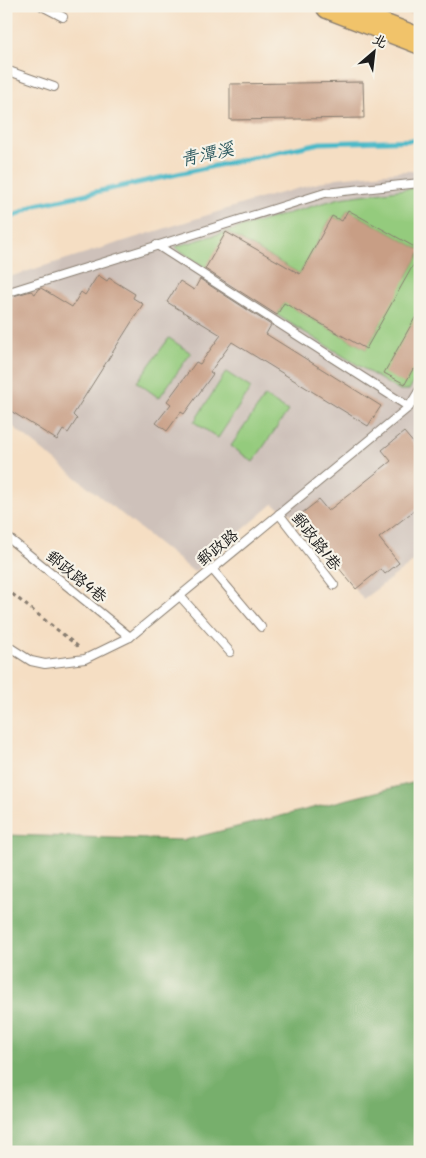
<svg xmlns="http://www.w3.org/2000/svg" width="426" height="1158" font-family="Kalam,'LXGW WenKai TC',sans-serif">
	<style>
		.built { fill: #e8ceb7 }
		.industrial { fill: #cec1ba }
		.green { fill: #94cb7d; stroke: #58744c }
		.forest { fill: #77af6c; stroke: #4a6644 }
		.lines { fill: none; stroke-linecap: round; stroke-linejoin: round }
		.stream { stroke: #4cb9c8; stroke-width: 5 }
		.building { fill: #c89e85 }
		.lane-casing { stroke: #887d70; stroke-width: 10 }
		.primary-casing { stroke: #887d70; stroke-width: 28 }
		.path { stroke: #887d70; stroke-width: 3; stroke-dasharray: 4 4; stroke-linecap: butt }
		.lane { stroke: #fff; stroke-width: 8 }
		.primary { stroke: #f1c36a; stroke-width: 25 }
		.labels { text-anchor: middle; stroke-width: 4.5; stroke-linejoin: round; paint-order: stroke }
		.street-label { font-size: 16px; fill: #1c1c1c; stroke: #f7f3e8 }
		.water-label { font-size: 18px; font-style: italic; fill: #2f5b61; stroke: #f7f3e8 }
	</style>
	<rect width="100%" height="100%" fill="#f7f3e8"/>
	<filter id="ink" filterUnits="userSpaceOnUse"><feTurbulence type="fractalNoise" baseFrequency=".02" numOctaves="2"/><feDisplacementMap in="SourceGraphic" scale="10" xChannelSelector="R" yChannelSelector="G"/><feConvolveMatrix kernelMatrix="1 2 1 2 8 2 1 2 1" color-interpolation-filters="sRGB"/></filter>
	<filter id="wash" filterUnits="userSpaceOnUse"><feTurbulence type="fractalNoise" baseFrequency=".0096" numOctaves="4" result="noise"/><feDisplacementMap in="SourceGraphic" scale="20" xChannelSelector="R" yChannelSelector="G"/><feGaussianBlur stdDeviation="1.12" result="paint"/><feColorMatrix in="noise" values="0 0 0 0 0 0 0 0 0 0 0 0 0 0 0 0 0 1.4 0 .05"/><feComposite in="paint" operator="in"/></filter>
	<g filter="url(#wash)">
		<rect width="100%" height="100%" fill="#f5dec3"/>
		<path class="built" d="M 386,6 L 420,6 L 420,18 L 405,13 Z"/>
		<path class="industrial" d="M 405,171 L 420,171 L 420,557 L 363,599 L 297,517 L 273,504 L 194,572 L 6,421 L 6,278 L 259,199 L 337,178 Z"/>
		<g class="green">
			<path d="M 420,188 L 420,250 L 348,210 L 342,221 L 332,216 L 300,274 L 227,232 L 206,268 L 175,247 L 340,198 L 405,189 Z"/>
			<path d="M 420,253 L 420,371 L 409,390 L 398,390 L 277,315 L 285,301 L 293,308 L 366,349 L 381,322 L 386,267 L 406,278 Z"/>
			<path d="M 169,338 L 191,353 L 159,398 L 137,382 Z"/>
			<path d="M 226,372 L 251,388 L 218,438 L 194,422 Z"/>
			<path d="M 265,396 L 288,411 L 253,462 L 231,446 Z"/>
		</g>
		<path class="forest" d="M 420,781 L 420,1152 L 6,1152 L 6,835 L 185,840 Z"/>
		<g class="lines">
			<path class="stream" d="M 6,220 L 36,205 L 320,143 L 420,140"/>
		</g>
		<g id="blocks">
			<g class="building">
				<path d="M 363,82 L 364,118 L 230,120 L 230,84 Z"/>
				<path d="M 348,210 L 420,250 L 420,253 L 366,349 L 284,303 L 277,315 L 205,269 L 226,232 L 300,274 L 332,216 L 342,221 Z"/>
				<path d="M 98,275 L 107,281 L 109,278 L 135,294 L 133,298 L 143,304 L 73,415 L 77,419 L 68,433 L 63,430 L 57,440 L 6,408 L 6,298 L 31,291 L 35,294 L 38,289 L 41,288 L 72,307 L 81,292 L 85,295 Z"/>
				<path d="M 200,279 L 271,325 L 266,334 L 381,406 L 368,426 L 232,342 L 210,372 L 213,374 L 184,414 L 181,412 L 167,431 L 156,423 L 171,404 L 167,401 L 196,362 L 200,364 L 221,335 L 167,302 L 180,281 L 194,290 Z"/>
				<path d="M 420,309 L 420,362 L 415,370 L 413,369 L 405,384 L 384,373 Z"/>
				<path d="M 404,432 L 420,451 L 420,506 L 379,538 L 399,563 L 385,574 L 381,569 L 356,589 L 297,517 L 319,500 L 328,511 L 356,489 L 391,461 L 382,450 Z"/>
			</g>
		</g>
	</g>
	<g filter="url(#ink)">
		<use href="#blocks" fill-opacity="0" stroke="#887d70" stroke-width="1"/>
		<g class="lines">
			<g class="lane-casing">
				<g id="lane">
					<path d="M 42,6 L 63,17"/>
					<path d="M 6,70 L 54,87"/>
					<path d="M 157,245 L 409,407"/>
					<path d="M 6,293 L 325,193 L 420,183"/>
					<path d="M 279,514 L 334,585"/>
					<path d="M 6,536 L 130,637"/>
					<path d="M 212,569 L 261,627"/>
					<path d="M 180,596 L 230,652"/>
					<path d="M 6,645 L 31,661 L 45,664 L 85,659 L 130,637 L 409,407 L 420,389"/>
				</g>
			</g>
			<g class="primary-casing">
				<path id="primary" d="M 329,6 L 420,41"/>
			</g>
			<path class="path" d="M 6,589 L 80,648"/>
			<use href="#lane" class="lane"/>
			<use href="#primary" class="primary"/>
		</g>
	</g>
	<g class="labels">
		<g class="street-label">
			<text transform="translate(317 541) rotate(52)" y="6">郵政路1巷</text>
			<text transform="translate(217 547) rotate(-39)" y="6">郵政路</text>
			<text transform="translate(77 576) rotate(39)" y="6">郵政路4巷</text>
		</g>
		<g class="water-label">
			<text transform="translate(207 154) rotate(-12)" y="6">青潭溪</text>
		</g>
	</g>
	<rect width="426" height="1158" fill="none" stroke="#f7f3e8" stroke-width="25"/>
	<g transform="translate(374 52) rotate(28)" stroke="#f7f3e8" stroke-width="4" paint-order="stroke">
	<path d="M0-4L9 19L0 12L-9 19Z" fill="#1c1c1c"/>
	<text y="-8" font-size="14" font-weight="bold" text-anchor="middle" fill="#1c1c1c">北</text>
	</g>
</svg>
